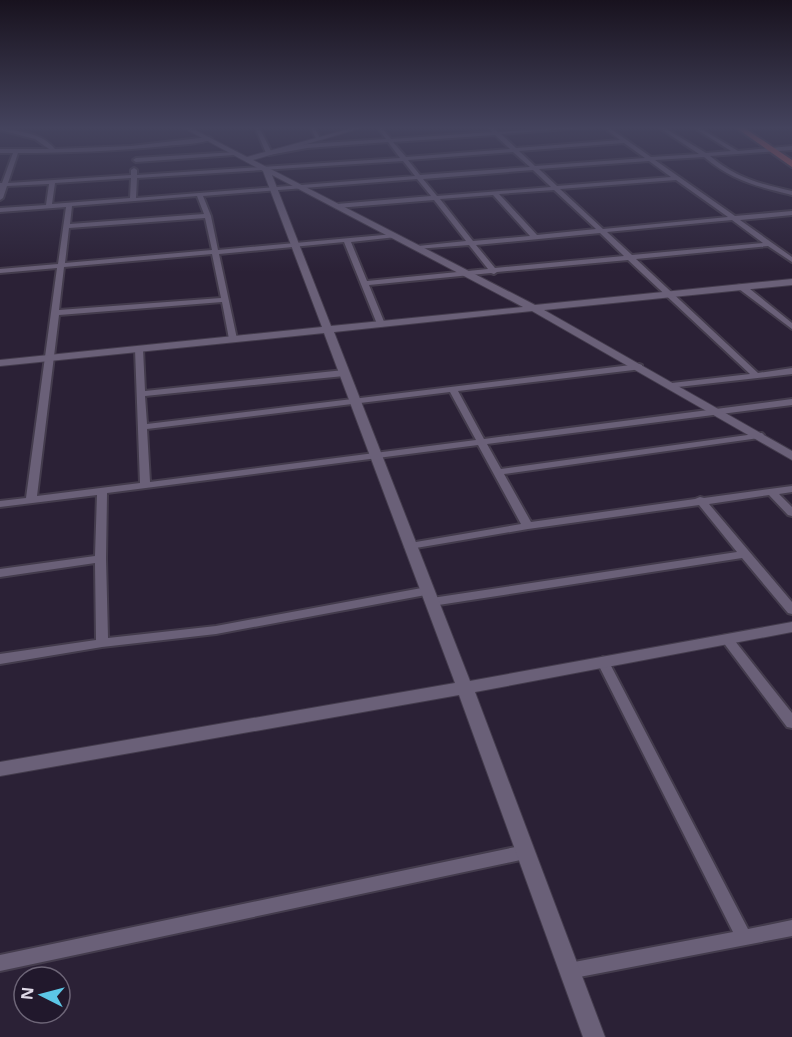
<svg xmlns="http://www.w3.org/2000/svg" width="792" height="1037" font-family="'Noto Sans',sans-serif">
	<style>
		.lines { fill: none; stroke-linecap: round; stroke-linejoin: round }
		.minor-casing { stroke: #443c4d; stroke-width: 4 }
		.tertiary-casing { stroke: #443c4d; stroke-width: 2 }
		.primary-casing { stroke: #443c4d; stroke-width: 4 }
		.minor { fill: #6a6078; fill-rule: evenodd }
		.tertiary { fill: #6a6078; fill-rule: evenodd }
		.primary { fill: #aa585b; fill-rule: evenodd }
	</style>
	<rect width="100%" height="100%" fill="#2b2136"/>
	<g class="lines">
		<g class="minor-casing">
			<g id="minor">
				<path d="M 255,127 L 259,127 L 271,151 L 307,144 L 386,139 L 377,127 L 381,127 L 391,139 L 492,132 L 488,127 L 492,127 L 498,132 L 575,127 L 592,127 L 501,134 L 516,148 L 620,140 L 603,127 L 608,127 L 651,157 L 699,154 L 658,127 L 663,127 L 706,153 L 731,151 L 693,127 L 698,127 L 738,151 L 792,146 L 792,150 L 710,156 C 736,178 760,184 792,191 L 792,195 C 756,186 733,181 704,157 L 655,160 L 735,216 L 792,211 L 792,215 L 740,220 L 792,257 L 792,262 L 768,246 L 636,259 L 758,373 L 792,368 L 792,374 L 669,388 L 668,386 L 672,383 L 750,374 L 628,260 L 497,272 L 494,274 L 491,273 L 369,285 L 385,324 L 381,326 L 377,324 L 344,242 L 219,254 L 237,339 L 236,341 L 230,341 L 229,339 L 222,302 L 59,315 L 37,496 L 140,483 L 135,349 L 139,347 L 143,349 L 145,391 L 344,370 L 348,373 L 344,376 L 145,396 L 147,424 L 639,364 L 642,365 L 642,369 L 458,391 L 484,439 L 792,399 L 792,405 L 487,444 L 501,469 L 762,433 L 764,435 L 762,437 L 759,438 L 504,474 L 531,522 L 695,499 L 700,497 L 704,498 L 792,486 L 792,492 L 779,494 L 792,507 L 792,516 L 788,515 L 769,495 L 709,504 L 792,602 L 792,614 L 788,613 L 742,558 L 432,606 L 428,605 L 426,602 L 428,599 L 432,598 L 737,552 L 699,505 L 528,529 L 410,549 L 406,548 L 405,546 L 410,543 L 521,524 L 478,445 L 107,493 L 106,559 L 108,638 L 216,626 L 427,587 L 431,588 L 433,591 L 431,594 L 216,634 L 102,647 L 0,664 L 0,654 L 96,640 L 95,563 L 0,577 L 0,569 L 95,556 L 97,495 L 0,507 L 0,501 L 26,498 L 57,268 L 0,273 L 0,269 L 58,264 L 66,207 L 0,212 L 0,208 L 46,205 L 49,184 L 7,186 L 3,198 L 0,200 L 0,183 L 2,183 L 13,153 L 0,153 L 0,149 L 49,149 L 35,139 L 0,130 L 0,128 C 20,132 41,132 55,149 L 131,146 L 209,137 L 212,139 C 199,145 180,144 166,146 C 116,151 67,153 18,153 L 8,183 L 131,175 L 131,170 L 134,168 L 137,170 L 137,175 L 400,158 L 388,142 L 307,148 L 269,155 L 266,153 ZM 495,135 L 510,149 L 406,157 L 393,142 ZM 624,143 L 645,158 L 535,166 L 519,151 ZM 513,152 L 530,167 L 420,175 L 408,160 ZM 403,161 L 415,176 L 136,198 L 137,178 ZM 649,161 L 671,177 L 557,186 L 539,169 ZM 533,170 L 551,187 L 437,196 L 423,179 ZM 131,178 L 130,198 L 52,204 L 55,183 ZM 417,179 L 431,196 L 337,204 L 334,206 L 337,208 L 434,200 L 466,241 L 418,246 L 415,248 L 416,249 L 469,245 L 488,269 L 367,281 L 351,242 L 396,237 L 396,235 L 394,234 L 218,250 L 211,216 L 203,196 ZM 676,180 L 728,217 L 603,229 L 560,189 ZM 554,190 L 596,229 L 537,235 L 499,194 ZM 493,195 L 530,236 L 473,241 L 440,199 ZM 197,196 L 204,214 L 70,224 L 72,206 ZM 205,218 L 212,250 L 65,263 L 69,228 ZM 732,220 L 763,243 L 632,255 L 607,232 ZM 600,233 L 624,256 L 495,268 L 476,245 ZM 212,254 L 221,298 L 59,310 L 64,267 ZM 450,392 L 476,440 L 150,482 L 147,429 Z"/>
				<path d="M 310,127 L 314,127 L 321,140 L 317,140 Z"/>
				<path d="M 236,152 L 234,155 L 136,162 L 133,160 L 136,158 Z"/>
				<path d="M 739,285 L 745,285 L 792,323 L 792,329 L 739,289 Z"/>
				<path d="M 727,635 L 731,636 L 792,713 L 792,728 L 787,727 L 723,642 L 721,639 L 723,636 Z"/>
				<path d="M 603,657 L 607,659 L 609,662 L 748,929 L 792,920 L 792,936 L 569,979 L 563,977 L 561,971 L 563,965 L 569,963 L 733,932 L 597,662 L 599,659 Z"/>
				<path d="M 525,845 L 530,847 L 533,852 L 530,857 L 525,859 L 0,971 L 0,955 Z"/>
			</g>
		</g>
		<g class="tertiary-casing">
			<path id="tertiary" d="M 182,127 L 189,127 L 247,157 L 356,127 L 364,127 L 253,160 L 535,305 L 792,279 L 792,285 L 544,310 L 792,451 L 792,460 L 532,311 L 334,332 L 470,681 L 792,622 L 792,632 L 475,692 L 605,1037 L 583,1037 L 459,695 L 0,776 L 0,762 L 455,683 L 324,333 L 0,366 L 0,360 L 322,327 L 263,171 ZM 272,175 L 523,307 L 331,326 Z"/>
		</g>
		<g class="primary-casing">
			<path id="primary" d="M 735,127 L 743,127 L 792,160 L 792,167 Z"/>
		</g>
		<use href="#minor" class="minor"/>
		<use href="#tertiary" class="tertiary"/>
		<use href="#primary" class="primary"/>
	</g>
	<linearGradient id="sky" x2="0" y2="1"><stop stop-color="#18121e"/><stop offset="0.47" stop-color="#44435d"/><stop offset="1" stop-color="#44435d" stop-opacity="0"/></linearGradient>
	<rect width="792" height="272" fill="url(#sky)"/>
	<g transform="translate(42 995) rotate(276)"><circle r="28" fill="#21182c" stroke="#6d6577" stroke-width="1.5"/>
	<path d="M0-4.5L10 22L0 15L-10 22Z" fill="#5cc7e7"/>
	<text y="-9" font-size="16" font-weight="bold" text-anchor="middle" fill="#dfd9e7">N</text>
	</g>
</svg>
